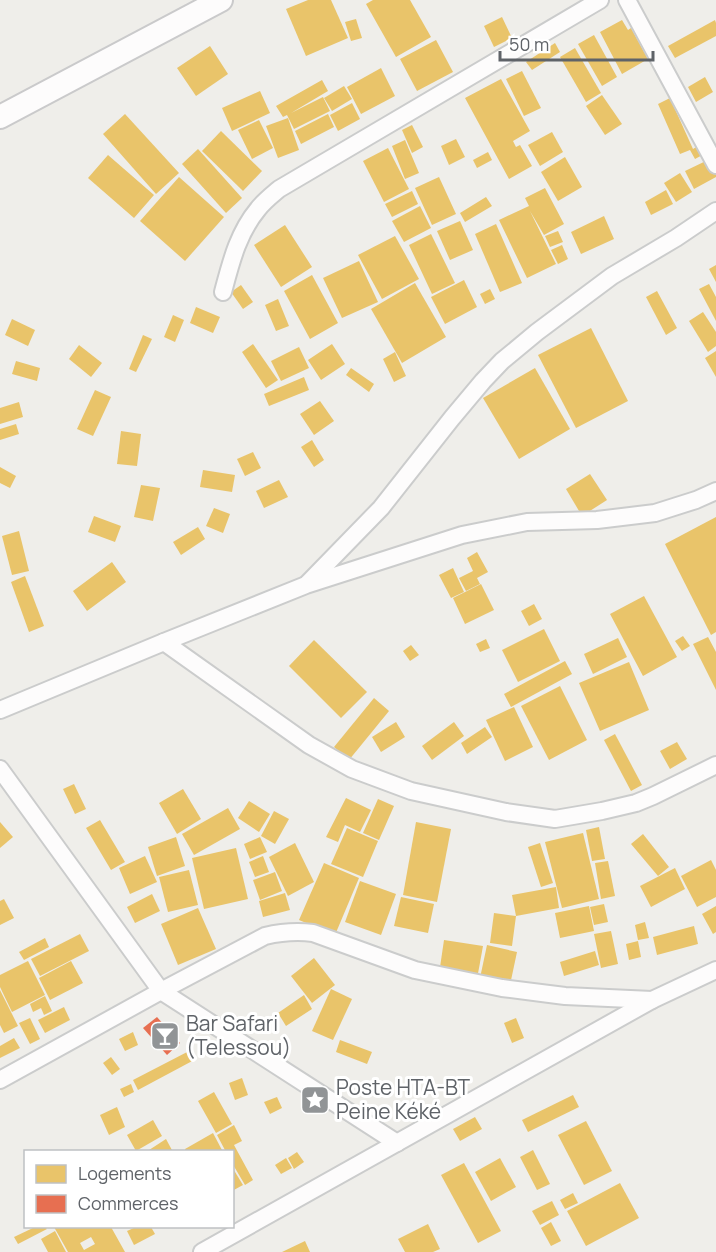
<svg xmlns="http://www.w3.org/2000/svg" width="716" height="1252" font-family="Manrope,sans-serif">
	<style>
		.homes { fill: #e9c46a; fill-rule: evenodd }
		.shops { fill: #e76f51 }
		.lines { fill: none; stroke-linecap: round; stroke-linejoin: round }
		.street-casing { stroke: #cbcccc; stroke-width: 20 }
		.secondary-casing { stroke: #cacacb; stroke-width: 26 }
		.street { stroke: #fdfcfc; stroke-width: 16 }
		.secondary { stroke: #fdfcfc; stroke-width: 22 }
		.labels { text-anchor: middle; stroke-width: 6; stroke-linejoin: round; paint-order: stroke }
		.poi-label { font-size: 21px; fill: #5f6368; stroke: #fff; text-anchor: start }
	</style>
	<rect width="100%" height="100%" fill="#efeeea"/>
	<g class="homes">
		<path d="M 308,0 L 331,0 L 348,38 L 306,56 L 286,9 Z"/>
		<path d="M 373,0 L 410,0 L 431,37 L 396,57 L 366,4 Z"/>
		<path d="M 502,17 L 512,38 L 494,47 L 484,26 Z"/>
		<path d="M 356,19 L 362,38 L 351,41 L 345,22 Z"/>
		<path d="M 622,20 L 628,30 L 631,28 L 648,59 L 622,74 L 600,32 Z"/>
		<path d="M 715,20 L 716,23 L 716,36 L 675,58 L 668,46 Z"/>
		<path d="M 594,35 L 617,77 L 602,86 L 578,44 Z"/>
		<path d="M 436,40 L 453,72 L 417,91 L 400,59 Z"/>
		<path d="M 555,43 L 560,52 L 532,70 L 526,62 Z"/>
		<path d="M 210,46 L 228,74 L 196,96 L 177,68 Z"/>
		<path d="M 575,48 L 601,93 L 586,102 L 560,57 Z"/>
		<path d="M 381,68 L 395,96 L 361,114 L 347,87 Z"/>
		<path d="M 522,71 L 541,108 L 524,116 L 506,79 Z"/>
		<path d="M 705,77 L 713,92 L 696,102 L 688,87 Z"/>
		<path d="M 501,79 L 530,131 L 513,141 L 516,147 L 520,145 L 532,166 L 509,179 L 465,98 Z"/>
		<path d="M 322,80 L 328,91 L 291,113 L 323,97 L 330,111 L 294,129 L 287,115 L 283,117 L 276,106 Z"/>
		<path d="M 344,86 L 352,99 L 332,111 L 324,98 Z"/>
		<path d="M 260,91 L 270,113 L 232,131 L 222,108 Z"/>
		<path d="M 602,95 L 622,124 L 605,135 L 586,106 Z"/>
		<path d="M 670,98 L 693,149 L 701,144 L 706,153 L 695,159 L 690,150 L 680,154 L 658,104 Z"/>
		<path d="M 352,103 L 360,119 L 338,131 L 330,115 Z"/>
		<path d="M 125,114 L 179,173 L 156,194 L 103,134 Z"/>
		<path d="M 328,114 L 334,127 L 301,144 L 295,131 Z"/>
		<path d="M 288,118 L 299,150 L 278,158 L 266,126 Z"/>
		<path d="M 259,120 L 273,148 L 252,159 L 238,130 Z"/>
		<path d="M 412,125 L 423,147 L 412,153 L 402,130 Z"/>
		<path d="M 221,131 L 262,171 L 243,191 L 202,151 Z"/>
		<path d="M 552,132 L 563,152 L 540,166 L 528,145 Z"/>
		<path d="M 456,139 L 465,157 L 449,165 L 441,146 Z"/>
		<path d="M 405,140 L 419,173 L 405,179 L 392,146 Z"/>
		<path d="M 388,148 L 409,189 L 384,202 L 363,161 Z"/>
		<path d="M 198,149 L 242,198 L 226,213 L 182,164 Z"/>
		<path d="M 488,152 L 492,160 L 477,168 L 473,160 Z"/>
		<path d="M 108,155 L 154,195 L 134,218 L 88,178 Z"/>
		<path d="M 565,157 L 582,187 L 558,201 L 541,172 Z"/>
		<path d="M 710,159 L 716,170 L 716,177 L 694,189 L 685,171 Z"/>
		<path d="M 680,173 L 692,192 L 676,202 L 664,183 Z"/>
		<path d="M 179,177 L 224,217 L 185,261 L 140,221 Z"/>
		<path d="M 439,177 L 456,214 L 432,225 L 415,188 Z"/>
		<path d="M 545,188 L 564,224 L 544,235 L 530,211 L 556,264 L 527,278 L 499,220 L 529,206 L 525,198 Z"/>
		<path d="M 666,190 L 673,204 L 651,215 L 645,202 Z"/>
		<path d="M 412,191 L 418,204 L 392,217 L 385,204 Z"/>
		<path d="M 486,197 L 492,206 L 465,222 L 460,213 Z"/>
		<path d="M 420,206 L 431,228 L 404,242 L 392,221 Z"/>
		<path d="M 604,216 L 614,239 L 581,254 L 571,232 Z"/>
		<path d="M 460,221 L 473,250 L 450,260 L 437,231 Z"/>
		<path d="M 496,224 L 522,283 L 500,292 L 475,234 Z"/>
		<path d="M 285,225 L 312,267 L 281,287 L 254,245 Z"/>
		<path d="M 558,231 L 563,242 L 550,247 L 545,236 Z"/>
		<path d="M 431,234 L 455,283 L 432,294 L 409,245 Z"/>
		<path d="M 395,236 L 419,279 L 382,299 L 358,255 Z"/>
		<path d="M 562,245 L 568,259 L 558,264 L 551,250 Z"/>
		<path d="M 359,261 L 378,302 L 342,318 L 323,278 Z"/>
		<path d="M 716,265 L 716,282 L 709,269 Z"/>
		<path d="M 312,275 L 338,323 L 310,339 L 284,291 Z"/>
		<path d="M 464,280 L 477,307 L 445,324 L 431,297 Z"/>
		<path d="M 415,283 L 446,337 L 402,363 L 371,309 Z"/>
		<path d="M 709,284 L 716,297 L 716,321 L 699,289 Z"/>
		<path d="M 241,285 L 253,302 L 243,309 L 231,292 Z"/>
		<path d="M 490,289 L 495,299 L 485,304 L 480,294 Z"/>
		<path d="M 657,291 L 677,328 L 666,335 L 646,297 Z"/>
		<path d="M 278,299 L 289,326 L 276,331 L 265,305 Z"/>
		<path d="M 196,307 L 220,317 L 213,333 L 190,323 Z"/>
		<path d="M 703,312 L 716,332 L 716,346 L 708,352 L 689,321 Z"/>
		<path d="M 173,315 L 184,320 L 175,342 L 164,337 Z"/>
		<path d="M 12,319 L 35,330 L 28,346 L 5,335 Z"/>
		<path d="M 591,328 L 628,401 L 576,428 L 538,355 Z"/>
		<path d="M 143,335 L 152,339 L 136,372 L 129,369 Z"/>
		<path d="M 253,344 L 278,380 L 266,388 L 242,352 Z"/>
		<path d="M 332,344 L 345,364 L 321,380 L 308,360 Z"/>
		<path d="M 79,345 L 102,363 L 91,377 L 69,359 Z"/>
		<path d="M 299,347 L 309,368 L 281,381 L 271,361 Z"/>
		<path d="M 716,351 L 716,377 L 705,358 Z"/>
		<path d="M 395,352 L 406,376 L 394,382 L 383,359 Z"/>
		<path d="M 16,361 L 40,368 L 37,381 L 12,374 Z"/>
		<path d="M 351,368 L 374,384 L 369,392 L 346,375 Z"/>
		<path d="M 535,368 L 570,429 L 519,459 L 483,398 Z"/>
		<path d="M 304,377 L 309,390 L 269,406 L 264,394 Z"/>
		<path d="M 95,390 L 111,397 L 93,436 L 77,429 Z"/>
		<path d="M 320,401 L 334,421 L 314,435 L 300,414 Z"/>
		<path d="M 19,402 L 23,417 L 0,424 L 0,408 Z"/>
		<path d="M 16,424 L 19,434 L 0,440 L 0,429 Z"/>
		<path d="M 121,431 L 141,434 L 137,466 L 117,464 Z"/>
		<path d="M 312,440 L 324,460 L 314,467 L 301,447 Z"/>
		<path d="M 253,452 L 261,468 L 245,476 L 237,459 Z"/>
		<path d="M 0,467 L 16,476 L 10,488 L 0,483 Z"/>
		<path d="M 203,470 L 235,475 L 232,492 L 200,487 Z"/>
		<path d="M 590,474 L 607,500 L 582,516 L 566,489 Z"/>
		<path d="M 279,480 L 288,497 L 264,508 L 256,491 Z"/>
		<path d="M 141,485 L 160,488 L 153,521 L 134,517 Z"/>
		<path d="M 214,508 L 230,514 L 223,533 L 206,526 Z"/>
		<path d="M 94,516 L 121,526 L 115,542 L 88,532 Z"/>
		<path d="M 716,517 L 716,632 L 711,635 L 665,544 Z"/>
		<path d="M 198,527 L 205,539 L 181,555 L 173,542 Z"/>
		<path d="M 19,531 L 29,571 L 12,575 L 2,536 Z"/>
		<path d="M 477,552 L 488,572 L 477,578 L 480,584 L 466,591 L 459,578 L 473,571 L 467,558 Z"/>
		<path d="M 112,562 L 126,582 L 87,611 L 73,591 Z"/>
		<path d="M 453,568 L 464,592 L 451,598 L 439,575 Z"/>
		<path d="M 25,576 L 44,626 L 29,632 L 11,582 Z"/>
		<path d="M 481,584 L 494,610 L 465,624 L 453,598 Z"/>
		<path d="M 644,596 L 677,657 L 643,676 L 610,614 Z"/>
		<path d="M 534,604 L 542,619 L 529,626 L 521,611 Z"/>
		<path d="M 544,629 L 560,661 L 518,682 L 502,650 Z"/>
		<path d="M 683,636 L 690,646 L 682,651 L 675,641 Z"/>
		<path d="M 708,637 L 716,652 L 716,690 L 693,644 Z"/>
		<path d="M 618,638 L 627,657 L 593,674 L 584,654 Z"/>
		<path d="M 486,639 L 490,648 L 480,652 L 476,644 Z"/>
		<path d="M 314,640 L 367,692 L 341,718 L 289,666 Z"/>
		<path d="M 411,645 L 419,655 L 410,661 L 403,651 Z"/>
		<path d="M 565,661 L 572,674 L 511,707 L 504,694 Z"/>
		<path d="M 629,662 L 649,710 L 600,731 L 579,683 Z"/>
		<path d="M 560,686 L 587,740 L 549,760 L 521,706 Z"/>
		<path d="M 374,698 L 389,711 L 349,760 L 334,747 Z"/>
		<path d="M 514,707 L 533,747 L 505,761 L 486,720 Z"/>
		<path d="M 396,722 L 405,737 L 381,752 L 372,737 Z"/>
		<path d="M 454,722 L 464,736 L 432,760 L 422,746 Z"/>
		<path d="M 485,727 L 492,737 L 467,754 L 461,743 Z"/>
		<path d="M 615,734 L 642,785 L 631,791 L 604,740 Z"/>
		<path d="M 677,742 L 687,759 L 670,769 L 660,751 Z"/>
		<path d="M 74,784 L 86,809 L 75,814 L 63,789 Z"/>
		<path d="M 183,789 L 201,819 L 177,834 L 159,803 Z"/>
		<path d="M 346,798 L 371,810 L 360,832 L 345,825 L 338,842 L 326,837 Z"/>
		<path d="M 378,799 L 394,806 L 379,840 L 363,833 Z"/>
		<path d="M 249,801 L 270,814 L 259,832 L 238,818 Z"/>
		<path d="M 228,808 L 240,829 L 194,855 L 182,834 Z"/>
		<path d="M 274,811 L 289,819 L 275,844 L 261,836 Z"/>
		<path d="M 100,820 L 125,862 L 111,870 L 86,828 Z"/>
		<path d="M 0,822 L 13,837 L 0,848 Z"/>
		<path d="M 416,822 L 451,829 L 437,902 L 403,895 Z"/>
		<path d="M 599,827 L 605,859 L 592,861 L 586,830 Z"/>
		<path d="M 347,828 L 378,841 L 363,877 L 331,864 Z"/>
		<path d="M 583,833 L 599,899 L 562,908 L 545,842 Z"/>
		<path d="M 643,834 L 669,867 L 658,876 L 631,844 Z"/>
		<path d="M 176,837 L 185,866 L 157,876 L 148,847 Z"/>
		<path d="M 260,837 L 267,852 L 250,859 L 244,844 Z"/>
		<path d="M 295,843 L 314,882 L 288,896 L 269,857 Z"/>
		<path d="M 540,843 L 553,883 L 541,887 L 528,847 Z"/>
		<path d="M 236,848 L 248,899 L 204,909 L 192,858 Z"/>
		<path d="M 145,856 L 157,882 L 130,894 L 119,868 Z"/>
		<path d="M 263,856 L 269,872 L 255,877 L 249,862 Z"/>
		<path d="M 711,860 L 716,870 L 716,897 L 697,907 L 681,876 Z"/>
		<path d="M 608,861 L 615,896 L 601,899 L 595,863 Z"/>
		<path d="M 324,863 L 359,878 L 335,935 L 299,920 Z"/>
		<path d="M 675,868 L 685,889 L 651,907 L 640,886 Z"/>
		<path d="M 189,870 L 198,905 L 168,912 L 159,877 Z"/>
		<path d="M 275,872 L 282,891 L 260,900 L 253,880 Z"/>
		<path d="M 360,881 L 396,894 L 381,935 L 345,922 Z"/>
		<path d="M 556,887 L 559,908 L 516,916 L 512,946 L 490,943 L 494,913 L 516,916 L 512,895 Z"/>
		<path d="M 285,893 L 290,910 L 263,917 L 259,901 Z"/>
		<path d="M 152,894 L 160,911 L 135,923 L 127,907 Z"/>
		<path d="M 401,897 L 434,904 L 428,933 L 394,926 Z"/>
		<path d="M 4,899 L 14,918 L 0,925 L 0,901 Z"/>
		<path d="M 604,904 L 608,922 L 594,925 L 590,907 Z"/>
		<path d="M 589,906 L 594,931 L 560,938 L 555,913 Z"/>
		<path d="M 716,906 L 716,932 L 713,934 L 702,914 Z"/>
		<path d="M 198,908 L 216,949 L 178,965 L 161,924 Z"/>
		<path d="M 645,922 L 649,938 L 638,940 L 635,925 Z"/>
		<path d="M 694,926 L 698,944 L 657,955 L 653,937 Z"/>
		<path d="M 611,931 L 618,964 L 601,968 L 594,934 Z"/>
		<path d="M 80,934 L 89,951 L 40,976 L 31,959 Z"/>
		<path d="M 45,938 L 49,947 L 24,960 L 19,952 Z"/>
		<path d="M 444,940 L 483,946 L 477,979 L 439,974 Z"/>
		<path d="M 638,941 L 641,957 L 629,960 L 626,944 Z"/>
		<path d="M 487,945 L 517,952 L 510,985 L 480,978 Z"/>
		<path d="M 595,951 L 599,965 L 564,976 L 560,962 Z"/>
		<path d="M 314,958 L 335,985 L 312,1003 L 291,976 Z"/>
		<path d="M 28,961 L 45,995 L 12,1012 L 0,987 L 0,975 Z"/>
		<path d="M 71,961 L 83,983 L 50,1000 L 39,978 Z"/>
		<path d="M 331,989 L 352,999 L 333,1040 L 312,1031 Z"/>
		<path d="M 0,990 L 18,1026 L 4,1033 L 0,1025 Z"/>
		<path d="M 304,995 L 312,1009 L 286,1026 L 278,1013 Z"/>
		<path d="M 45,996 L 52,1011 L 44,1015 L 41,1008 L 33,1012 L 30,1004 Z"/>
		<path d="M 64,1007 L 70,1020 L 45,1033 L 38,1020 Z"/>
		<path d="M 30,1018 L 40,1039 L 30,1044 L 19,1023 Z"/>
		<path d="M 516,1018 L 524,1038 L 512,1043 L 504,1023 Z"/>
		<path d="M 133,1032 L 138,1045 L 125,1051 L 119,1039 Z"/>
		<path d="M 14,1038 L 20,1048 L 0,1058 L 0,1046 Z"/>
		<path d="M 340,1040 L 372,1052 L 367,1064 L 336,1052 Z"/>
		<path d="M 191,1050 L 196,1059 L 138,1090 L 133,1080 Z"/>
		<path d="M 111,1057 L 120,1069 L 112,1075 L 103,1063 Z"/>
		<path d="M 242,1078 L 248,1095 L 235,1100 L 229,1083 Z"/>
		<path d="M 131,1084 L 134,1092 L 124,1097 L 120,1089 Z"/>
		<path d="M 214,1092 L 232,1124 L 216,1133 L 198,1101 Z"/>
		<path d="M 573,1095 L 579,1107 L 528,1132 L 522,1120 Z"/>
		<path d="M 277,1097 L 282,1108 L 270,1114 L 264,1102 Z"/>
		<path d="M 117,1107 L 125,1127 L 109,1135 L 100,1115 Z"/>
		<path d="M 475,1117 L 482,1129 L 460,1141 L 453,1129 Z"/>
		<path d="M 153,1120 L 162,1136 L 136,1151 L 127,1135 Z"/>
		<path d="M 586,1121 L 612,1171 L 584,1185 L 558,1135 Z"/>
		<path d="M 234,1125 L 242,1141 L 234,1145 L 253,1180 L 245,1185 L 232,1163 L 232,1152 L 226,1152 L 217,1135 Z"/>
		<path d="M 213,1133 L 223,1152 L 186,1152 L 185,1149 Z"/>
		<path d="M 166,1139 L 173,1152 L 146,1152 Z"/>
		<path d="M 533,1150 L 550,1184 L 537,1190 L 520,1157 Z"/>
		<path d="M 297,1152 L 304,1162 L 294,1169 L 288,1158 Z"/>
		<path d="M 286,1158 L 292,1168 L 281,1174 L 275,1165 Z"/>
		<path d="M 500,1158 L 516,1187 L 491,1201 L 475,1172 Z"/>
		<path d="M 464,1163 L 501,1231 L 478,1243 L 441,1175 Z"/>
		<path d="M 232,1167 L 243,1185 L 232,1191 Z"/>
		<path d="M 620,1183 L 639,1218 L 586,1246 L 567,1211 Z"/>
		<path d="M 573,1193 L 578,1203 L 565,1209 L 560,1200 Z"/>
		<path d="M 552,1201 L 559,1215 L 540,1225 L 532,1211 Z"/>
		<path d="M 551,1222 L 561,1241 L 551,1246 L 541,1228 Z"/>
		<path d="M 428,1224 L 440,1249 L 433,1252 L 405,1252 L 398,1239 Z"/>
		<path d="M 35,1227 L 45,1227 L 47,1229 L 18,1244 L 14,1237 Z"/>
		<path d="M 54,1227 L 111,1227 L 125,1252 L 68,1252 ZM 91,1237 L 95,1244 L 84,1250 L 80,1243 Z"/>
		<path d="M 136,1227 L 151,1227 L 155,1234 L 134,1245 L 127,1231 Z"/>
		<path d="M 55,1231 L 66,1252 L 48,1252 L 41,1239 Z"/>
		<path d="M 305,1241 L 310,1252 L 282,1252 Z"/>
	</g>
	<path class="shops" d="M 157,1017 L 180,1043 L 167,1055 L 143,1028 Z"/>
	<g class="lines">
		<g class="street-casing">
			<g id="street">
				<path d="M 627,0 L 716,165"/>
				<path d="M 223,292 C 231,262 238,233 258,209 C 264,201 272,195 279,189 L 600,0"/>
				<path d="M 308,583 L 381,508 L 452,418 L 483,381 L 502,361 L 537,332 L 612,276 L 676,238 L 716,211"/>
				<path d="M 164,642 L 309,745 L 352,769 L 411,791 L 506,812 L 555,819 L 602,811 L 636,803 L 653,796 L 716,765"/>
				<path d="M 0,710 L 164,642 L 306,585 L 462,535 L 527,522 L 597,520 L 655,513 L 696,500 L 716,491"/>
				<path d="M 0,769 L 161,991 L 397,1143"/>
				<path d="M 0,1080 L 161,991 L 265,936 C 282,932 296,931 313,933 L 415,970 L 502,988 L 565,996 L 652,1000"/>
				<path d="M 202,1252 L 652,1000 L 716,970"/>
			</g>
		</g>
		<g class="secondary-casing">
			<path id="secondary" d="M 0,117 L 221,0"/>
		</g>
		<use href="#street" class="street"/>
		<use href="#secondary" class="secondary"/>
	</g>
	<defs>
		<g id="bar-square" transform="scale(1.5)"><rect x="-9" y="-9" width="18" height="18" rx="4" fill="#919496" stroke="#fff"/><path d="M-6-5H6L.8 .8V4.5H3.5V6h-7V4.5H-.8V.8Z" fill="#fff"/></g>
		<g id="sight-square" transform="scale(1.5)"><rect x="-9" y="-9" width="18" height="18" rx="4" fill="#919496" stroke="#fff"/><path d="M0-6L1.8-2.2L6-1.7L2.9 1.2L3.7 5.4L0 3.3L-3.7 5.4L-2.9 1.2L-6-1.7L-1.8-2.2Z" fill="#fff"/></g>
	</defs>
	<g fill-rule="evenodd">
		<use href="#bar-square" x="165" y="1036"/>
		<use href="#sight-square" x="315" y="1100"/>
	</g>
	<g class="labels">
		<g class="poi-label">
			<text x="186" y="1031">Bar Safari<tspan x="186" dy="24">(Telessou)</tspan></text>
			<text x="336" y="1095">Poste HTA-BT<tspan x="336" dy="24">Peine Kéké</tspan></text>
		</g>
	</g>
	<rect x="24" y="1150" width="210" height="78" fill="#ffffff" stroke="#bfc1c3" stroke-width="1.5"/>
	<rect x="36" y="1165" width="30" height="18" fill="#e9c46a" stroke="#bfc1c3" stroke-width="1.5"/>
	<text x="78" y="1180" font-size="18" fill="#5f6368">Logements</text>
	<rect x="36" y="1195" width="30" height="18" fill="#e76f51" stroke="#bfc1c3" stroke-width="1.5"/>
	<text x="78" y="1210" font-size="18" fill="#5f6368">Commerces</text>
	<path d="M500 51v9h153v-9" fill="none" stroke="#5f6368" stroke-width="3"/>
	<text x="509" y="51" font-size="18" fill="#5f6368" stroke="#ffffff" stroke-width="4.5" paint-order="stroke">50 m</text>
</svg>
